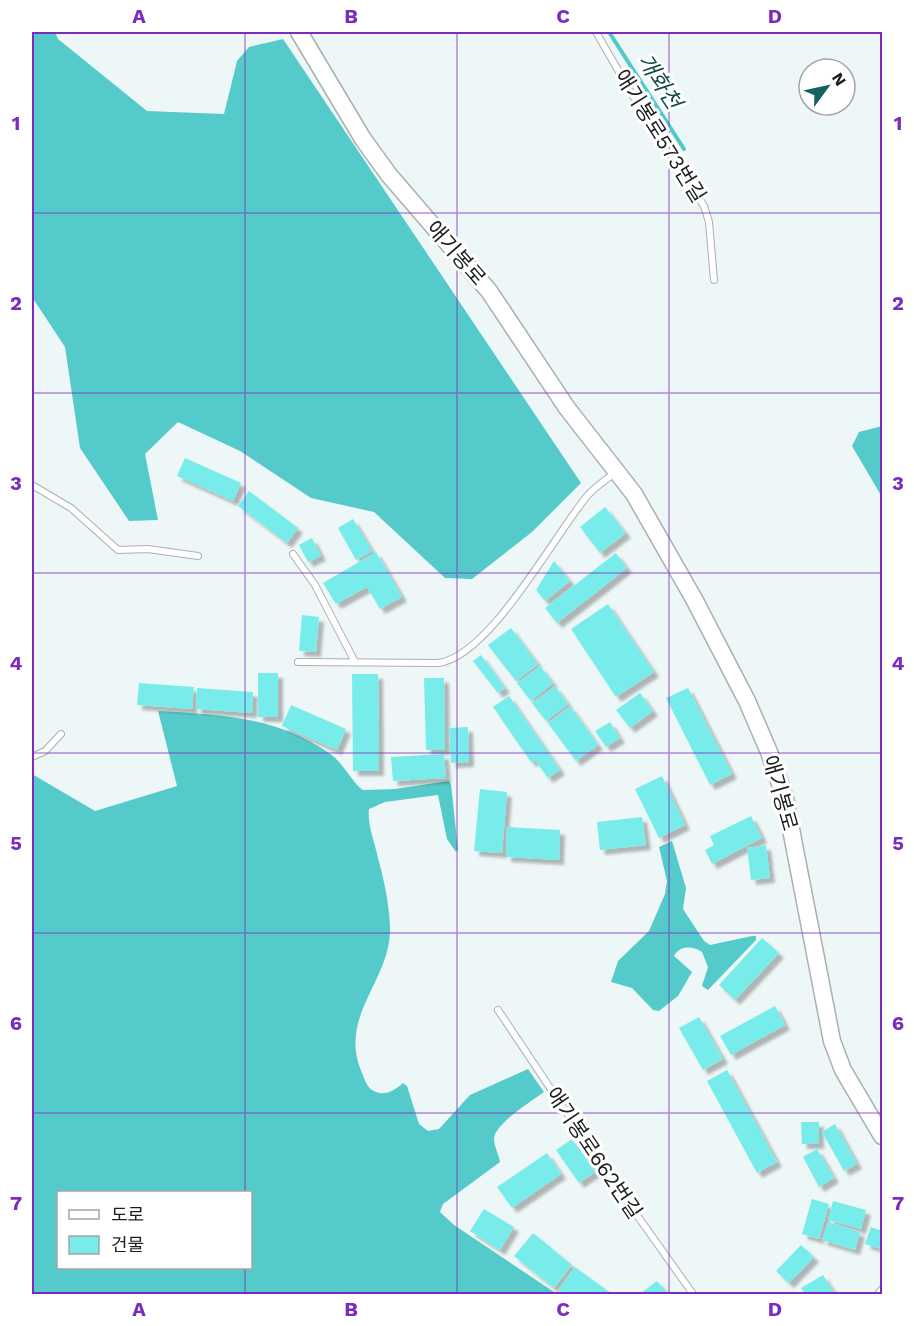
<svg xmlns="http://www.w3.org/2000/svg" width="914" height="1326" font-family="'Work Sans','Noto Sans KR',sans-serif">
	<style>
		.forest { fill: #54cbca; fill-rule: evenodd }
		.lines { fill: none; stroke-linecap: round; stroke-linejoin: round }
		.stream { stroke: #51c9c8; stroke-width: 4 }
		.building { fill: #77eceb; filter: url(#shadow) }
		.lane-casing { stroke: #a8b1b0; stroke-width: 8 }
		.secondary-casing { stroke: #a8b1b0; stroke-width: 19 }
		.lane { stroke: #fff; stroke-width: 6 }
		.secondary { stroke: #fff; stroke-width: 16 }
		.grid { fill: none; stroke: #7b2cbf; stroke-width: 1.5; stroke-opacity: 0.55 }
		.labels { text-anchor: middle; stroke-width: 6; stroke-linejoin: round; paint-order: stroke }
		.street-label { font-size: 21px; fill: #1c1f1f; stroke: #fff }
		.water-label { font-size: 22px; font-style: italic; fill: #134948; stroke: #fff }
		.neatline { fill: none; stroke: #7b2cbf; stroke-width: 2 }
		.grid-label { font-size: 20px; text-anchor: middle; font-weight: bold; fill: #7b2cbf }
	</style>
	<defs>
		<filter id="shadow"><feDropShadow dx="5" dy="5" stdDeviation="1.5" flood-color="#0004"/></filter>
	</defs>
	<rect width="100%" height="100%" fill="#eef7f7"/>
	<g class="forest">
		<path d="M 32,32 L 55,32 L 58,39 L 147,111 L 224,114 L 237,61 L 249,47 L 283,39 L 581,483 L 532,532 L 472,579 L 445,578 L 374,512 L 311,498 L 240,451 L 178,422 L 145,454 L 158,520 L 129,521 L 80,448 L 65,347 L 32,297 Z"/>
		<path d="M 882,426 L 882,497 L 852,446 L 859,432 Z"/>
		<path d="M 158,711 C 222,715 274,716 329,753 C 344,763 352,783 363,790 L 395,789 L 449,781 L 451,784 L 458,850 L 456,852 L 447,839 L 438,795 L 385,802 L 369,809 C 367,824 375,843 378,858 C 384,880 389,903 390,926 C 392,981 337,1015 362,1073 C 365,1080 367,1088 374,1091 C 385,1097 395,1090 403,1083 L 407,1086 L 419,1124 L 428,1131 L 439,1129 L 470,1095 L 528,1069 L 544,1092 C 532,1101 496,1123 494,1138 C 494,1146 499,1155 500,1162 L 443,1204 L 440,1212 L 454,1225 L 557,1294 L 32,1294 L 32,774 L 95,811 L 177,786 ZM 58,1192 L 250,1192 L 250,1268 L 58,1268 Z"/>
		<path d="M 672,841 L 686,888 L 683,909 L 704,941 L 710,945 L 752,936 L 756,936 L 756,940 L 708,990 L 702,986 L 708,967 L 702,952 C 693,946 680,945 674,956 L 692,972 L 678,996 L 659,1011 L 653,1010 L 632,988 L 611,982 L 618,961 L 649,931 L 665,894 L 667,881 L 659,847 Z"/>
	</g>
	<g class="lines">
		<path class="stream" d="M 609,32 L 684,149"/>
	</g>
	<g class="building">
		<path d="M 185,458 L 241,483 L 233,501 L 177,476 Z"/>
		<path d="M 249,491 L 298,528 L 287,543 L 238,506 Z"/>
		<path d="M 605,507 L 626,533 L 600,553 L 580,527 Z"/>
		<path d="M 353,519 L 372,551 L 356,560 L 338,528 Z"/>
		<path d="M 312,538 L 321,556 L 308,562 L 299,545 Z"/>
		<path d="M 376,552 L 402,597 L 380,609 L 367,587 L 336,604 L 323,583 Z"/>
		<path d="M 616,553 L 627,568 L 557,623 L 545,608 Z"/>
		<path d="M 554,561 L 570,581 L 545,601 L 536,590 Z"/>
		<path d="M 608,604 L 654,672 L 616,697 L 571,629 Z"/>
		<path d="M 302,615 L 319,617 L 316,652 L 299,651 Z"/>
		<path d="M 511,628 L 538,664 L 516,681 L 488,645 Z"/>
		<path d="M 481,655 L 505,688 L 498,693 L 473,661 Z"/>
		<path d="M 540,666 L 553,683 L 531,701 L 517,683 Z"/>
		<rect x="258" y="673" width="20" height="44"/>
		<path d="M 352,674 L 378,674 L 379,771 L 353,771 Z"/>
		<path d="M 424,678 L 444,678 L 445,750 L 426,750 Z"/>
		<path d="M 139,683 L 194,687 L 192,709 L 137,705 Z"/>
		<path d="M 555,686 L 568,704 L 546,721 L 532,703 Z"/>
		<path d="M 197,688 L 253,692 L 252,713 L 196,709 Z"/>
		<path d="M 688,688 L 732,774 L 710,785 L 666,698 Z"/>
		<path d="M 640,693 L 653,711 L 630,728 L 616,710 Z"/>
		<path d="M 509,696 L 560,770 L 548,778 L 535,760 L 531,762 L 493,707 Z"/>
		<path d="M 291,705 L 346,729 L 337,750 L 282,726 Z"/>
		<path d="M 570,706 L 598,745 L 576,761 L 548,723 Z"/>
		<path d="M 610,722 L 620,738 L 606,747 L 595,731 Z"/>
		<path d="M 468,727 L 469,762 L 451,763 L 449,728 Z"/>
		<path d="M 444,754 L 446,778 L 393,781 L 391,757 Z"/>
		<path d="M 662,776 L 685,825 L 659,838 L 635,789 Z"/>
		<path d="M 480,789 L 507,792 L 502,853 L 474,851 Z"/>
		<path d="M 751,816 L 762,838 L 712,864 L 705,850 L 714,845 L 710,836 Z"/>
		<path d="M 642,817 L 646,845 L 600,850 L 597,822 Z"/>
		<path d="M 507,827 L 560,830 L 559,860 L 506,857 Z"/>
		<path d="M 766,845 L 770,878 L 751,880 L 747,848 Z"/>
		<path d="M 762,938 L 779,953 L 735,1000 L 719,985 Z"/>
		<path d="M 775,1006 L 785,1025 L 731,1055 L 720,1036 Z"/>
		<path d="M 699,1017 L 723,1059 L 703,1070 L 679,1028 Z"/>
		<path d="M 727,1070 L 777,1162 L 757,1173 L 707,1081 Z"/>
		<path d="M 801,1122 L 819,1122 L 819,1144 L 802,1144 Z"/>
		<path d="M 835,1124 L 857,1164 L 844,1171 L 822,1132 Z"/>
		<path d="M 572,1139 L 595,1172 L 579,1183 L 556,1150 Z"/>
		<path d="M 817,1149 L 834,1178 L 819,1187 L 803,1157 Z"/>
		<path d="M 547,1153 L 561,1174 L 512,1208 L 497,1187 Z"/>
		<path d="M 812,1199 L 829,1204 L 819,1239 L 802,1234 Z"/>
		<path d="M 833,1201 L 866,1210 L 861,1229 L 828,1220 Z"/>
		<path d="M 484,1209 L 514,1227 L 500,1250 L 470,1231 Z"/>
		<path d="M 828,1222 L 860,1232 L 855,1250 L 822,1240 Z"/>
		<path d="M 871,1227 L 882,1231 L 882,1249 L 865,1244 Z"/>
		<path d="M 533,1233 L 572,1265 L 554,1288 L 514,1256 Z"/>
		<path d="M 801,1245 L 814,1257 L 789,1283 L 776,1271 Z"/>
		<path d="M 575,1267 L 612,1294 L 564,1294 L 558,1290 Z"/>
		<path d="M 823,1275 L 835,1294 L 805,1294 L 801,1288 Z"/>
		<path d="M 657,1281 L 668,1294 L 640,1294 Z"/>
	</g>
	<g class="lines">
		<g class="lane-casing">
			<g id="lane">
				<path d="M 596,32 L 633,96 L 704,206 L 709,222 L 714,280"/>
				<path d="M 32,485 L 71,508 L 118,550 L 148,549 L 198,556"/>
				<path d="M 293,554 L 315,585 L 355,662"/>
				<path d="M 298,662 L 438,663 C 490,657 554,535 588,495 C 596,486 607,479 616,472"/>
				<path d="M 32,757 L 45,751 L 61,734"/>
				<path d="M 498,1010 L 607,1173 L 693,1294"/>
				<path d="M 878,1294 L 882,1289"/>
			</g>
		</g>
		<g class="secondary-casing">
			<path id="secondary" d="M 299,32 L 363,139 L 389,175 L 489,291 L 567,408 L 634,494 L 694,599 L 747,701 L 769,752 L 785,798 L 832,1041 L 843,1070 L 882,1136"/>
		</g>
		<use href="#lane" class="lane"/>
		<use href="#secondary" class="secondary"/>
	</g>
	<path class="grid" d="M 245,32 L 245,1192M 457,32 L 457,1294M 669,32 L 669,1294M 32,213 L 882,213M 32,393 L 882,393M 32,573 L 882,573M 32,753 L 882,753M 32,933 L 882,933M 32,1113 L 882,1113M 245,1268 L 245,1294"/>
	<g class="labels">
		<g class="street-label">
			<text transform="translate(660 136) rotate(58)" y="7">애기봉로573번길</text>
			<text transform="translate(456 253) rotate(49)" y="7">애기봉로</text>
			<text transform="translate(780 793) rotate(74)" y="7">애기봉로</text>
			<text transform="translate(594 1153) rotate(56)" y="7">애기봉로662번길</text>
		</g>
		<g class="water-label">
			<text transform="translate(660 81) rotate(57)" y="8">개화천</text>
		</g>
	</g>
	<rect width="914" height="1326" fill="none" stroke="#ffffff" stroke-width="66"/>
	<rect x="57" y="1191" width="195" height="78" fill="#ffffff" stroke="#a4a5a5" stroke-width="1.5"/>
	<rect x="69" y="1210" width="30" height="9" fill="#ffffff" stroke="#a4a5a5" stroke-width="1.5"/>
	<text x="111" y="1221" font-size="18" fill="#1c1f1f">도로</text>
	<rect x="69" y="1236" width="30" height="18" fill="#77eceb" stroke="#a4a5a5" stroke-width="1.5"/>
	<text x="111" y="1251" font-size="18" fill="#1c1f1f">건물</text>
	<g transform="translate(827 87) rotate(57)"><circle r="28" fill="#ffffff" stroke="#a4a5a5" stroke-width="1.5"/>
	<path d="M0-4.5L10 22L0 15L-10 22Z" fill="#136363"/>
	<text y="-9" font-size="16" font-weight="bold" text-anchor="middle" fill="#1c1f1f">N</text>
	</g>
	<rect x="33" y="33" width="848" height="1260" class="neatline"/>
	<g class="grid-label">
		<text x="139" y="23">A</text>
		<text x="351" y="23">B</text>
		<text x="563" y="23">C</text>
		<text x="775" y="23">D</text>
		<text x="16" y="130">1</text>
		<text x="898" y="130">1</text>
		<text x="16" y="310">2</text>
		<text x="898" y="310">2</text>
		<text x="16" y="490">3</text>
		<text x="898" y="490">3</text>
		<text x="16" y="670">4</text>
		<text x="898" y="670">4</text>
		<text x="16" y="850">5</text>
		<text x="898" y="850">5</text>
		<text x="16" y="1030">6</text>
		<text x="898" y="1030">6</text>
		<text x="16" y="1210">7</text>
		<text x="898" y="1210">7</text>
		<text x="139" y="1316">A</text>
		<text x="351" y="1316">B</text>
		<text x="563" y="1316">C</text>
		<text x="775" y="1316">D</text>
	</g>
</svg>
